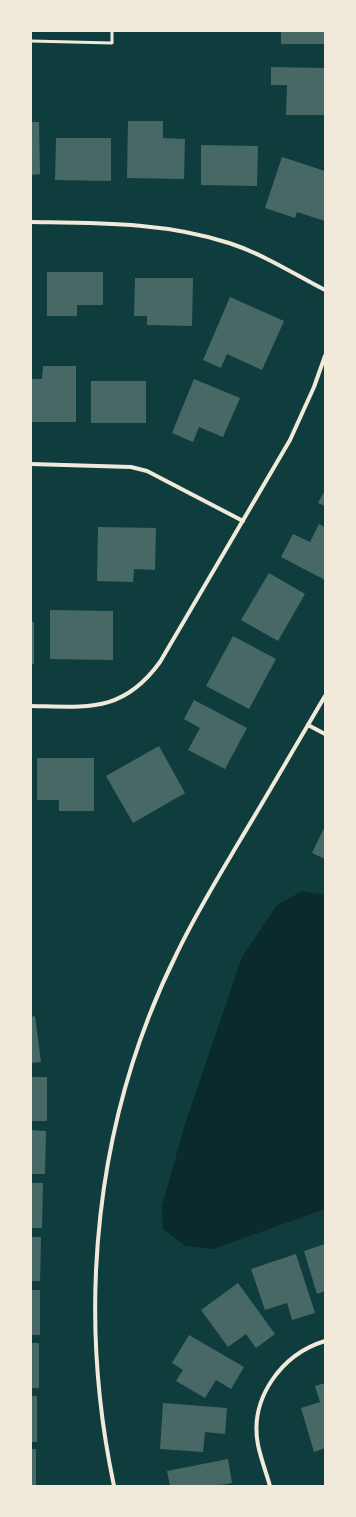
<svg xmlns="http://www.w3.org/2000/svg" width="356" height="1517" font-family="Poppins,sans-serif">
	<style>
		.water { fill: #0a2a2b }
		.building { fill: #486865 }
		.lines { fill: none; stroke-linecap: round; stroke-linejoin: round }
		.service { stroke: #f1e9da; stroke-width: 3 }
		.minor { stroke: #f1e9da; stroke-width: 4 }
	</style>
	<rect width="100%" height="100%" fill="#0f3d3e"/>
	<path class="water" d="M 302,891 L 325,895 L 325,1209 L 213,1249 L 185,1246 L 163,1229 L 162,1206 L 186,1121 L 242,957 L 277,905 Z"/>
	<g class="building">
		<rect x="281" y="31" width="44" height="13"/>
		<path d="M 271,67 L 325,68 L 325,115 L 286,115 L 287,85 L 271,85 Z"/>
		<path d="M 128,121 L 163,121 L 163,138 L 185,139 L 184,179 L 127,178 Z"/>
		<path d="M 31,122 L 39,122 L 40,174 L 31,175 Z"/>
		<path d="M 56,138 L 111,138 L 111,181 L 55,180 Z"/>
		<path d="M 201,145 L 258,146 L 257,186 L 201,185 Z"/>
		<path d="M 282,157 L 325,171 L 325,221 L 297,212 L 295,218 L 265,208 Z"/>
		<path d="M 47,272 L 103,272 L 103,305 L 77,305 L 77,316 L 47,316 Z"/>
		<path d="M 135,278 L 193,278 L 192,326 L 147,325 L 147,316 L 134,316 Z"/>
		<path d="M 230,297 L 284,321 L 262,370 L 227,354 L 221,368 L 203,360 Z"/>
		<path d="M 43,366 L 76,366 L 76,422 L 31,422 L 31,379 L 42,379 Z"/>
		<path d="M 194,379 L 240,398 L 223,437 L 199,427 L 193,442 L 172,433 Z"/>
		<rect x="91" y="381" width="55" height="42"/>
		<path d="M 325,490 L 325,506 L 318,503 Z"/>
		<path d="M 319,524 L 325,527 L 325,580 L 281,557 L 293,534 L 310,542 Z"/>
		<path d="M 98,527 L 156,528 L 155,570 L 134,569 L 133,582 L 97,581 Z"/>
		<path d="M 269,573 L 305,594 L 278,641 L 241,620 Z"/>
		<path d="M 50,610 L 113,611 L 113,660 L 50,659 Z"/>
		<rect x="31" y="622" width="3" height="42"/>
		<path d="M 233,636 L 276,659 L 249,709 L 206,686 Z"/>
		<path d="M 194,700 L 247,728 L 225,769 L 188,750 L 200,728 L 184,719 Z"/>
		<path d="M 159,746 L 185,793 L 133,823 L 106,776 Z"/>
		<path d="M 37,758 L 94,758 L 94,811 L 59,811 L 59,800 L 37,800 Z"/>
		<path d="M 325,826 L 325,859 L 312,853 Z"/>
		<path d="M 35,1016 L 41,1062 L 31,1063 L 31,1017 Z"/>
		<rect x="31" y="1077" width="16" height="44"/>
		<path d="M 31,1130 L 46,1131 L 45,1174 L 31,1174 Z"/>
		<path d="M 31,1183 L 43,1183 L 42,1228 L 31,1228 Z"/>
		<path d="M 31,1237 L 41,1237 L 40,1281 L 31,1281 Z"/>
		<path d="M 325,1244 L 325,1291 L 317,1294 L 304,1251 Z"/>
		<path d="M 296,1254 L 315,1313 L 292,1320 L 287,1303 L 265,1310 L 251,1269 Z"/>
		<path d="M 238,1283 L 275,1334 L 256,1348 L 246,1334 L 228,1347 L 201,1310 Z"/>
		<rect x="31" y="1290" width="9" height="45"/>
		<path d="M 189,1335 L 244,1367 L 231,1389 L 216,1380 L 205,1398 L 176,1381 L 183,1370 L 172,1363 Z"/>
		<rect x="31" y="1343" width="8" height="45"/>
		<path d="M 325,1383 L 325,1448 L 314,1452 L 301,1408 L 320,1402 L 315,1386 Z"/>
		<rect x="31" y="1396" width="6" height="46"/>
		<path d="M 163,1403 L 227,1408 L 225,1434 L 205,1432 L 203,1452 L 160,1449 Z"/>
		<rect x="31" y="1449" width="5" height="37"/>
		<path d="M 228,1459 L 232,1483 L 216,1486 L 170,1486 L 167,1471 Z"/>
	</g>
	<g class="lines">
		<path class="service" d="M 31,41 L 112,43 L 112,31"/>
		<g class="minor">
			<path d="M 31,222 C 98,223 165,222 229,243 C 263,254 294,274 325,290"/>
			<path d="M 31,464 L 131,467 L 147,471 L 243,521"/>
			<path d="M 31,706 C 88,707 123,713 160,662 L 290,440 L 314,387 L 325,356"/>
			<path d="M 308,725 L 325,734"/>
			<path d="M 114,1486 C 76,1307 95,1118 177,953 C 195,915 217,879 239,842 C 268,794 296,745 325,696"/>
			<path d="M 270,1486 C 266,1472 261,1459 258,1445 C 249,1398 282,1354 325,1341"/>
		</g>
	</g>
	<rect width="356" height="1517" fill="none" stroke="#f1e9da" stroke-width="64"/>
</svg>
